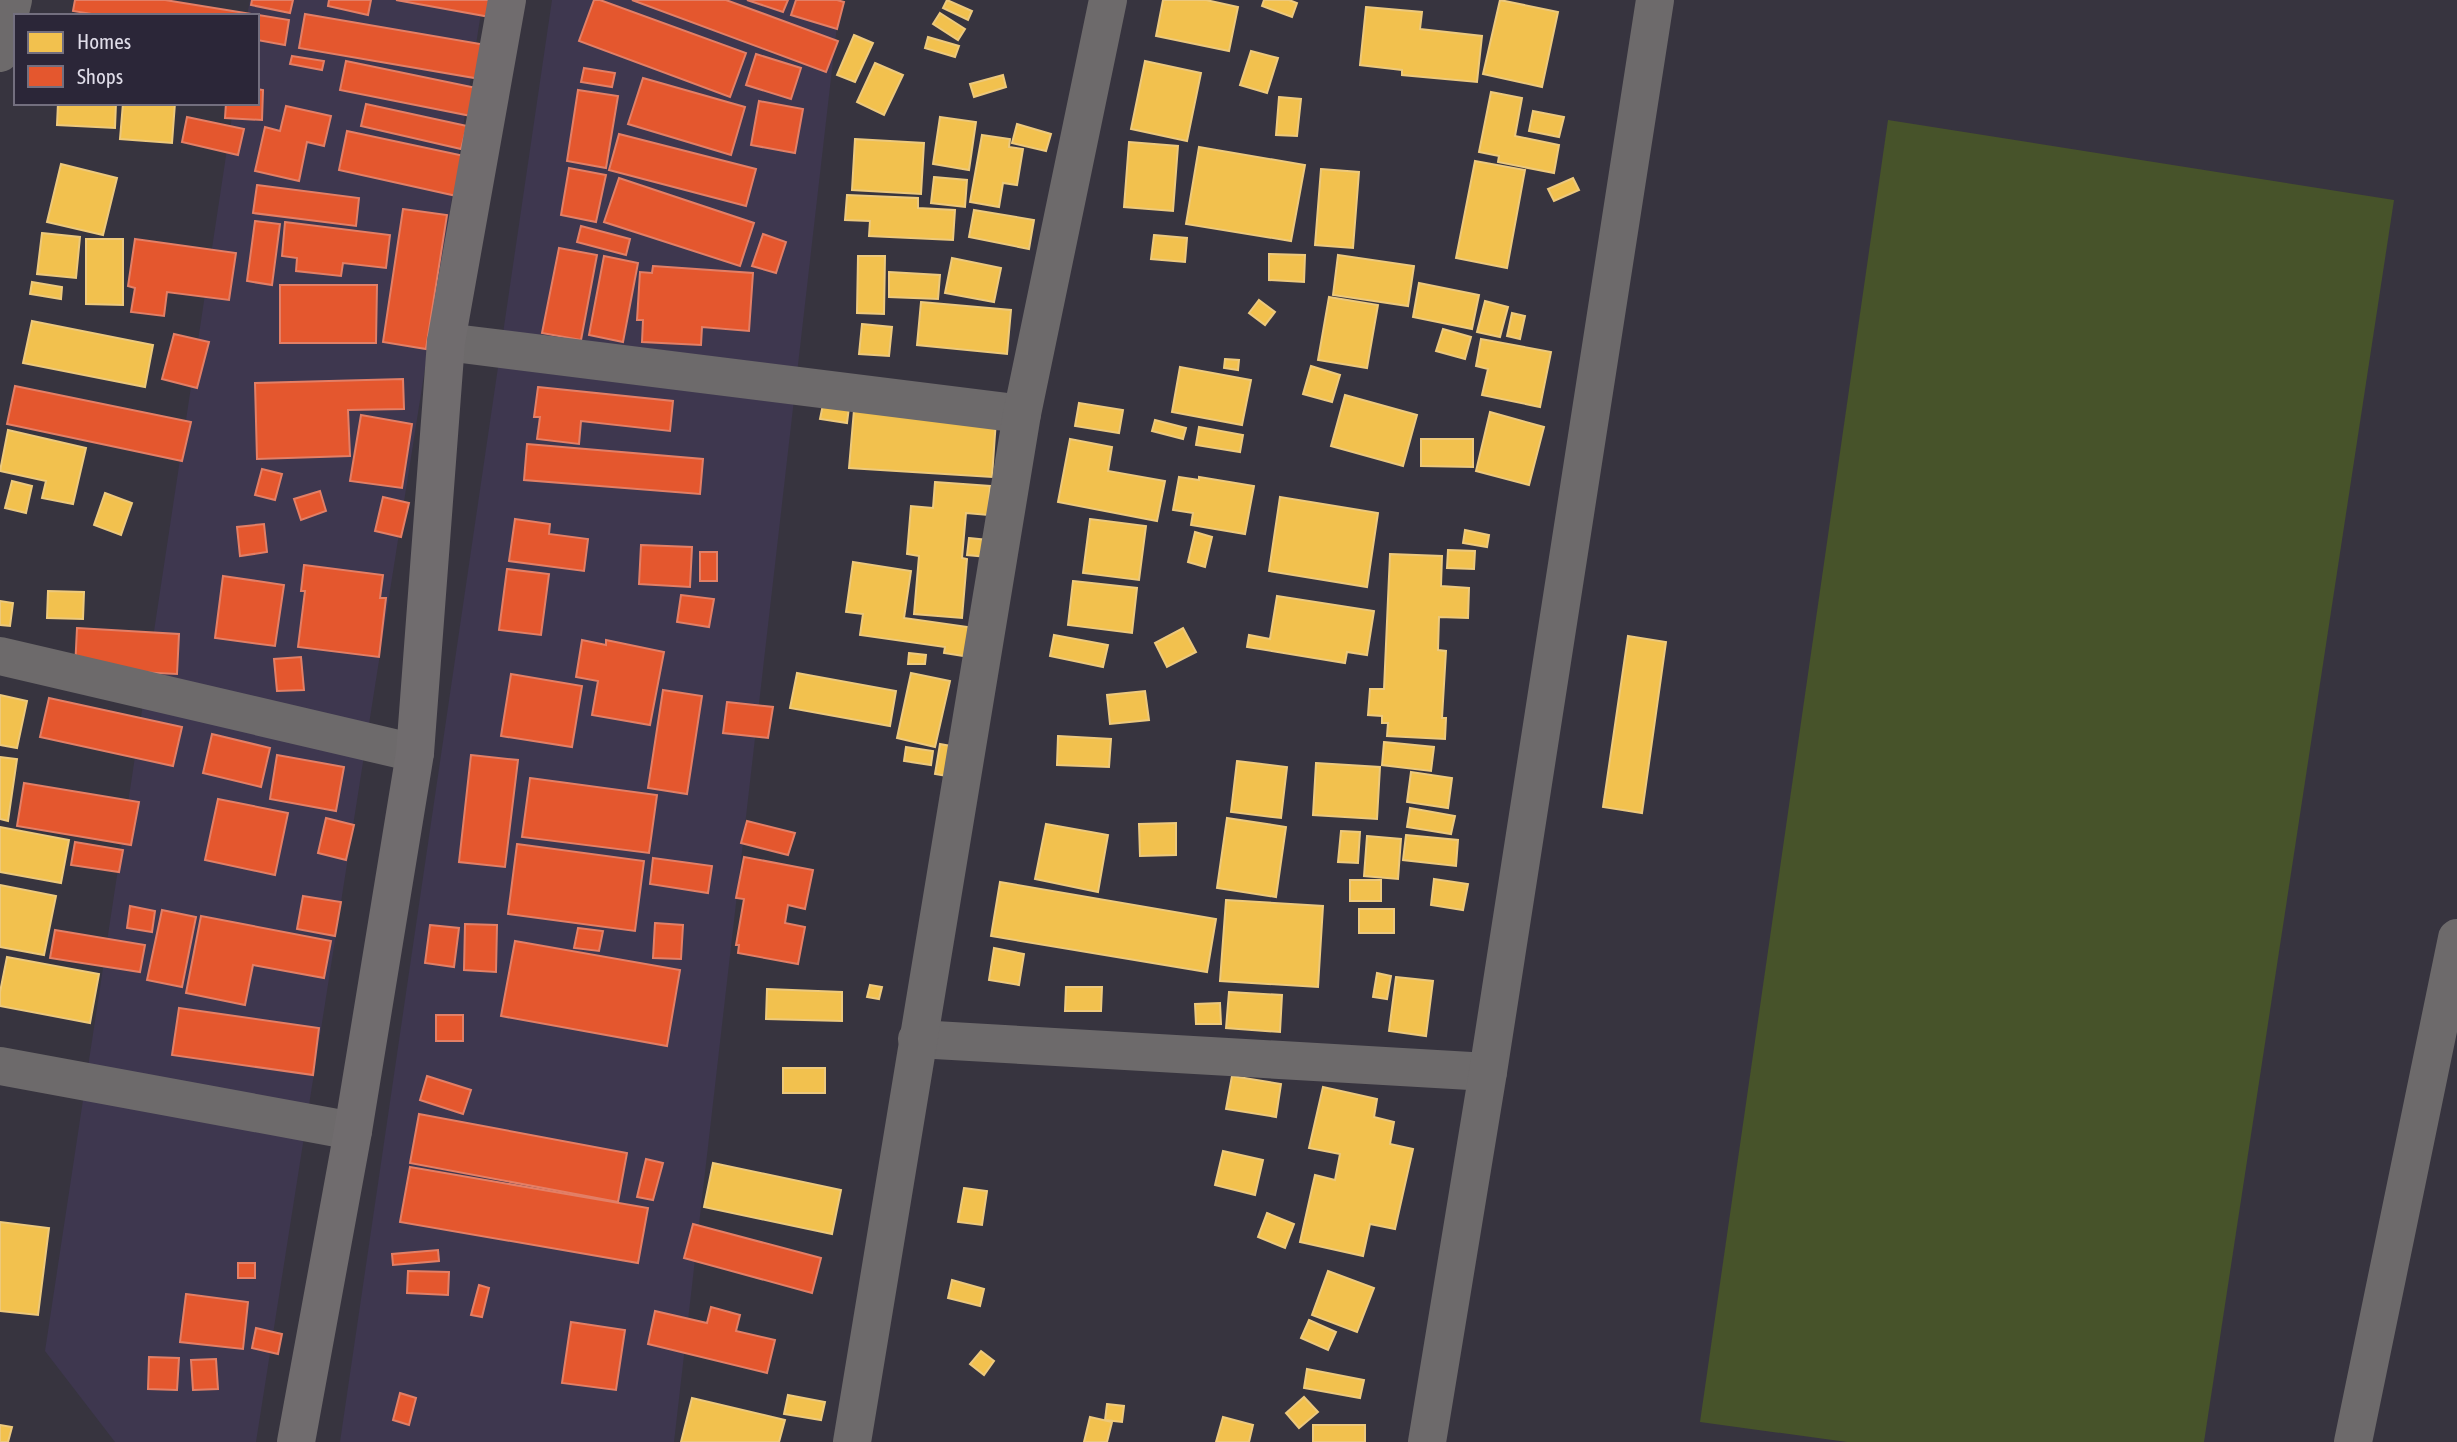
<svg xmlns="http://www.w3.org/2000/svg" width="2457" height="1442" font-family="'Asap Condensed',sans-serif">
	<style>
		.built { fill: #3e374f }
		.green { fill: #47532a }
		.homes { fill: #f2c14e; stroke: #edc97c; stroke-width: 2 }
		.shops { fill: #e4572e; stroke: #e37f66; stroke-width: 2 }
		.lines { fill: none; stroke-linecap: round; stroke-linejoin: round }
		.minor { stroke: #6d6a6b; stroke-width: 38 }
		.tertiary { stroke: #6d6a6b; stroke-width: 38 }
		.secondary { stroke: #706c6e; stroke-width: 38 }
	</style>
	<rect width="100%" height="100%" fill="#37343f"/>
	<g class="built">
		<path d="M 250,0 L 483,0 L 256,1442 L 115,1442 L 45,1351 L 234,103 L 257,103 L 257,16 L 247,16 Z"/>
		<path d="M 552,0 L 840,0 L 674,1442 L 340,1442 Z"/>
	</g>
	<path class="green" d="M 1888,120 L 2394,200 L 2204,1442 L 1847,1442 L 1700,1422 Z"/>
	<g class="homes">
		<path d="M 947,0 L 972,11 L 968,20 L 943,8 Z"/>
		<path d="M 1163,0 L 1206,0 L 1238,7 L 1229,51 L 1156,36 Z"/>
		<path d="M 1264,0 L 1289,0 L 1297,3 L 1292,17 L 1262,6 Z"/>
		<path d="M 1500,0 L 1558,12 L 1542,87 L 1483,74 Z"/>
		<path d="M 1366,7 L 1422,12 L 1420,29 L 1482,36 L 1477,82 L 1402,75 L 1402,70 L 1360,65 Z"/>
		<path d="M 940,13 L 965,29 L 958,40 L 933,24 Z"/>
		<path d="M 854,35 L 873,43 L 855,82 L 837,75 Z"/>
		<path d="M 928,37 L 959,46 L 955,57 L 925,48 Z"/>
		<path d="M 1251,51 L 1278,58 L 1267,93 L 1240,85 Z"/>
		<path d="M 1145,61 L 1201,73 L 1187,141 L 1131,129 Z"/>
		<path d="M 875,63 L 903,75 L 884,115 L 857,102 Z"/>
		<path d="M 1003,75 L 1006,87 L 974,97 L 970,84 Z"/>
		<path d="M 1491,92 L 1522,98 L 1515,136 L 1559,145 L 1554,173 L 1498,162 L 1499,156 L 1479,152 Z"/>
		<path d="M 1279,97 L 1301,99 L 1297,136 L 1276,135 Z"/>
		<path d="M 58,103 L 116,103 L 115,128 L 57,125 Z"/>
		<path d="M 123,103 L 175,103 L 172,143 L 120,139 Z"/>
		<path d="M 1533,111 L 1564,117 L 1559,137 L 1529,131 Z"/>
		<path d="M 940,117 L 976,122 L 969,170 L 933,164 Z"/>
		<path d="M 1017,124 L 1051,134 L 1046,151 L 1012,143 Z"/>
		<path d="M 982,135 L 1010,139 L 1009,147 L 1023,149 L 1017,185 L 1003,183 L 999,207 L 970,202 Z"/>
		<path d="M 855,139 L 924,143 L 921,194 L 852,190 Z"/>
		<path d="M 1129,142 L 1178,146 L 1173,211 L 1124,207 Z"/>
		<path d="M 1199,147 L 1305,165 L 1291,241 L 1186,224 Z"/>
		<path d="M 1475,161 L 1525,170 L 1507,268 L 1456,258 Z"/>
		<path d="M 61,164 L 117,178 L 103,235 L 47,222 Z"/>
		<path d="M 1321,169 L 1359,172 L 1353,248 L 1315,245 Z"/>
		<path d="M 934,177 L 967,180 L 965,207 L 931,203 Z"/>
		<path d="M 1573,178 L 1579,190 L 1554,201 L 1548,189 Z"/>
		<path d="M 847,195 L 918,198 L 918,208 L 955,210 L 953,240 L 869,236 L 870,221 L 845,220 Z"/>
		<path d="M 974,210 L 1034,220 L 1029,249 L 969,237 Z"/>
		<path d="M 42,233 L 80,237 L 76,278 L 37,274 Z"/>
		<path d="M 1154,235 L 1187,238 L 1185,262 L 1151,259 Z"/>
		<path d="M 86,239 L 123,239 L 123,305 L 86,304 Z"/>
		<path d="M 1269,254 L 1305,255 L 1304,282 L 1269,280 Z"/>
		<path d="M 1338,255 L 1414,266 L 1408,306 L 1333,295 Z"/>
		<path d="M 858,256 L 885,256 L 884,314 L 857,313 Z"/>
		<path d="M 952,258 L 1001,268 L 994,302 L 945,293 Z"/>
		<path d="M 889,272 L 940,275 L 938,299 L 889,297 Z"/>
		<path d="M 32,282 L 62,287 L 61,299 L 30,294 Z"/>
		<path d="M 1419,283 L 1479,295 L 1472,329 L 1413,317 Z"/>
		<path d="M 1329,297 L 1378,305 L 1367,368 L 1318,360 Z"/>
		<path d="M 1259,300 L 1275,312 L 1265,325 L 1249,313 Z"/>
		<path d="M 1485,301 L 1508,307 L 1500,337 L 1477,332 Z"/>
		<path d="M 921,302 L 1011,310 L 1007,354 L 917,345 Z"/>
		<path d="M 1512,313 L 1525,316 L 1520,339 L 1507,336 Z"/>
		<path d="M 32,321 L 153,345 L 145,387 L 23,363 Z"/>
		<path d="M 862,324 L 892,327 L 889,356 L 859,354 Z"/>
		<path d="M 1443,329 L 1471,337 L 1465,359 L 1436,351 Z"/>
		<path d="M 1481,339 L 1551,352 L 1540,407 L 1482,395 L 1488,369 L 1476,366 Z"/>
		<path d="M 1225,359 L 1239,360 L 1238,370 L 1224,368 Z"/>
		<path d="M 1311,366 L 1340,375 L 1332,402 L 1303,394 Z"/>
		<path d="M 1180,367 L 1251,380 L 1242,425 L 1172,412 Z"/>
		<path d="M 825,395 L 850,399 L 847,423 L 820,419 Z"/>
		<path d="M 1345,395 L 1417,415 L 1403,466 L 1331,446 Z"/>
		<path d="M 1079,403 L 1123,410 L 1119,433 L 1075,426 Z"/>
		<path d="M 854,410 L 996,420 L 992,477 L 849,468 Z"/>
		<path d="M 1490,412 L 1544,427 L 1529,485 L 1476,471 Z"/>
		<path d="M 1155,420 L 1186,428 L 1183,439 L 1152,431 Z"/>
		<path d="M 1199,427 L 1243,435 L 1240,452 L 1196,445 Z"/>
		<path d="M 8,430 L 86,448 L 73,504 L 42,498 L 46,481 L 0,471 Z"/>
		<path d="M 1070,439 L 1112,447 L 1108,471 L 1165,481 L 1157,521 L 1058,502 Z"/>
		<path d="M 1421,439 L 1473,439 L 1473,467 L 1421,466 Z"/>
		<path d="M 1179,477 L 1199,480 L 1199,477 L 1254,486 L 1245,534 L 1191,525 L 1193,513 L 1173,510 Z"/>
		<path d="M 12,481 L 32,486 L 26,513 L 5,508 Z"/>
		<path d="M 935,482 L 990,486 L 988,515 L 966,513 L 962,558 L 967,559 L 962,618 L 914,614 L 919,556 L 907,554 L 911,506 L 933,508 Z"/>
		<path d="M 105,493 L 132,503 L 121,535 L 94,525 Z"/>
		<path d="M 1280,497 L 1378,513 L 1367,587 L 1269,571 Z"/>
		<path d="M 1090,519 L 1146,526 L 1139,580 L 1083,573 Z"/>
		<path d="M 1465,530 L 1489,535 L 1487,547 L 1463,543 Z"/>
		<path d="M 1195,532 L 1212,537 L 1205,567 L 1188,562 Z"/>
		<path d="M 969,538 L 988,540 L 987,557 L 967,555 Z"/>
		<path d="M 1448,550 L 1475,551 L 1474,569 L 1447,568 Z"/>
		<path d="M 1390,554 L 1442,556 L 1441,586 L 1469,588 L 1468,618 L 1439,617 L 1438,650 L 1446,651 L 1442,718 L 1446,718 L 1445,739 L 1387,736 L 1388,723 L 1382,723 L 1382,716 L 1368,715 L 1370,689 L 1384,689 Z"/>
		<path d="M 853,562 L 911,571 L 904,618 L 975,628 L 970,657 L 944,653 L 945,647 L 860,635 L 863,614 L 846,612 Z"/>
		<path d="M 1073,581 L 1137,588 L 1132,633 L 1068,625 Z"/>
		<path d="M 48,591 L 84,592 L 83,619 L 47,618 Z"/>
		<path d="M 1277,596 L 1374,611 L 1367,655 L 1347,652 L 1345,663 L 1247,647 L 1249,635 L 1270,639 Z"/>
		<path d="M 0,601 L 13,603 L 10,626 L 0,625 Z"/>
		<path d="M 1183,628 L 1196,652 L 1167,667 L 1155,643 Z"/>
		<path d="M 1054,635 L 1108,645 L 1103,667 L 1050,656 Z"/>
		<path d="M 1628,636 L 1666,642 L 1642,813 L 1603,807 Z"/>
		<path d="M 909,653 L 926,655 L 925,664 L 908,664 Z"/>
		<path d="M 797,673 L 896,691 L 890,726 L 790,708 Z"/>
		<path d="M 911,673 L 950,681 L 935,747 L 897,738 Z"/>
		<path d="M 1145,691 L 1149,720 L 1110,724 L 1107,695 Z"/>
		<path d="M 0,695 L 27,701 L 17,748 L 0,745 Z"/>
		<path d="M 1058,736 L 1111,739 L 1109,767 L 1057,765 Z"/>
		<path d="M 1384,742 L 1434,747 L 1431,771 L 1382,765 Z"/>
		<path d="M 940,744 L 957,747 L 953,777 L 935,774 Z"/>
		<path d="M 906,747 L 933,751 L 931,765 L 904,761 Z"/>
		<path d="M 0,757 L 17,759 L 8,821 L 0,819 Z"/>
		<path d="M 1237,761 L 1287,767 L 1281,818 L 1231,812 Z"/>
		<path d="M 1316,763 L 1380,767 L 1377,819 L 1313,815 Z"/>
		<path d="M 1411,772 L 1452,778 L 1448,808 L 1407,802 Z"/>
		<path d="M 1410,808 L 1455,816 L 1451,834 L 1407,827 Z"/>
		<path d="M 1227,818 L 1286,827 L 1276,897 L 1217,888 Z"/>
		<path d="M 1176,823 L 1176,855 L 1140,856 L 1139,824 Z"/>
		<path d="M 1046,824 L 1108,835 L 1098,892 L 1035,879 Z"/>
		<path d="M 0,827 L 69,840 L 61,883 L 0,872 Z"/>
		<path d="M 1341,831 L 1360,832 L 1358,863 L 1338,862 Z"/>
		<path d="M 1406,835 L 1458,840 L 1456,866 L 1403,860 Z"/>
		<path d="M 1367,836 L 1401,839 L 1398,879 L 1364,876 Z"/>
		<path d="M 1434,879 L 1468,884 L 1463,910 L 1431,905 Z"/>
		<rect x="1350" y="880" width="31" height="21"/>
		<path d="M 1000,882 L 1216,919 L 1207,972 L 991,936 Z"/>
		<path d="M 0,885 L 56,896 L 44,955 L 0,947 Z"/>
		<path d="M 1226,900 L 1323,906 L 1318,987 L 1220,981 Z"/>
		<rect x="1359" y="909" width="35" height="24"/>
		<path d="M 994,948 L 1024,954 L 1019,985 L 989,980 Z"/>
		<path d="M 7,957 L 99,974 L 90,1023 L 0,1006 L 0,992 Z"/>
		<path d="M 1377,973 L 1391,976 L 1387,999 L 1373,997 Z"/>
		<path d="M 1396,977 L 1433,981 L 1426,1036 L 1389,1031 Z"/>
		<path d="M 870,985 L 882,987 L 879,999 L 867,997 Z"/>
		<path d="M 1066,987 L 1102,987 L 1101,1011 L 1065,1011 Z"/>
		<path d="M 767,989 L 842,992 L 842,1021 L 766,1019 Z"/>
		<path d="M 1229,992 L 1282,995 L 1280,1032 L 1226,1028 Z"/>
		<path d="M 1220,1003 L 1221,1024 L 1196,1024 L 1195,1004 Z"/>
		<rect x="783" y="1068" width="42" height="25"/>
		<path d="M 1232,1076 L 1281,1084 L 1276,1117 L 1226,1109 Z"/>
		<path d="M 1323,1087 L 1377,1099 L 1374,1117 L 1394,1122 L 1390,1144 L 1413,1149 L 1395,1229 L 1370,1224 L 1363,1256 L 1300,1242 L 1315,1175 L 1335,1180 L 1340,1154 L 1309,1148 Z"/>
		<path d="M 1223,1151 L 1263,1160 L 1255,1195 L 1215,1185 Z"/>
		<path d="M 713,1163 L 841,1190 L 832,1234 L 704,1207 Z"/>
		<path d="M 964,1188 L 987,1191 L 982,1225 L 958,1222 Z"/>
		<path d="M 1267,1213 L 1294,1224 L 1285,1248 L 1258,1237 Z"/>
		<path d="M 0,1222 L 49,1228 L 38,1315 L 0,1311 Z"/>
		<path d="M 1328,1271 L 1374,1288 L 1357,1332 L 1312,1315 Z"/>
		<path d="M 952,1280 L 984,1289 L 980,1306 L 948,1298 Z"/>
		<path d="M 1309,1320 L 1336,1332 L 1328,1350 L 1301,1338 Z"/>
		<path d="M 981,1351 L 994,1361 L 984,1375 L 970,1364 Z"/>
		<path d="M 1307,1369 L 1364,1380 L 1360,1398 L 1304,1388 Z"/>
		<path d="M 788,1395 L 825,1402 L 821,1420 L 784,1414 Z"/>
		<path d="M 1304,1397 L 1318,1412 L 1299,1428 L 1286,1413 Z"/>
		<path d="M 692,1398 L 785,1420 L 779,1442 L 681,1442 Z"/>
		<path d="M 1107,1404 L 1124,1406 L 1122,1422 L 1105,1420 Z"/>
		<path d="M 1090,1417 L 1112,1422 L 1107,1442 L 1084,1442 Z"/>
		<path d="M 1223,1417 L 1253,1425 L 1249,1442 L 1216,1442 Z"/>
		<path d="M 0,1425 L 12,1427 L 8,1442 L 0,1442 Z"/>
		<rect x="1313" y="1425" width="52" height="17"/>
	</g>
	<g class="shops">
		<path d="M 75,0 L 165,0 L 289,20 L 285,45 L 257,40 L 257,16 L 104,16 L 73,11 Z"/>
		<path d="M 252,0 L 293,0 L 290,13 L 251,5 Z"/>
		<path d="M 329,0 L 371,0 L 368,15 L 328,6 Z"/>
		<path d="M 396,0 L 493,0 L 490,17 Z"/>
		<path d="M 594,0 L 600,0 L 746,53 L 730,97 L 579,41 Z"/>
		<path d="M 632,0 L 726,0 L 838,41 L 826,72 Z"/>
		<path d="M 747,0 L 788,0 L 783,12 Z"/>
		<path d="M 796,0 L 837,0 L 844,2 L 837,29 L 791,15 Z"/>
		<path d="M 305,14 L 492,46 L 486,80 L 299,48 Z"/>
		<path d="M 756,54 L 801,68 L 791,99 L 746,85 Z"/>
		<path d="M 292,56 L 324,61 L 322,70 L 290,64 Z"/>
		<path d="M 346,61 L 486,90 L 481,118 L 340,90 Z"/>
		<path d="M 584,68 L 615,73 L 612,87 L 581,82 Z"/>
		<path d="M 643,78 L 745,107 L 731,155 L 628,124 Z"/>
		<path d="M 257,89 L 263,90 L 262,120 L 225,118 L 226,103 L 257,103 Z"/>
		<path d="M 578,90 L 618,96 L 606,168 L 567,161 Z"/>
		<path d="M 759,101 L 803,109 L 795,153 L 751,145 Z"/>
		<path d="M 366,104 L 467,126 L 461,149 L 361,126 Z"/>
		<path d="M 286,106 L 331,116 L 324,146 L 307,142 L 299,181 L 255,171 L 265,127 L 280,131 Z"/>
		<path d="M 187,117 L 244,129 L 238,155 L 182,142 Z"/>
		<path d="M 347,131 L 469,157 L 461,197 L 339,170 Z"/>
		<path d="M 619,134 L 756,169 L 746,206 L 609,170 Z"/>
		<path d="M 569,168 L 606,175 L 596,222 L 561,215 Z"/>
		<path d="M 619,178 L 754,223 L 740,266 L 604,222 Z"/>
		<path d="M 257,185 L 359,198 L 356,226 L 253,213 Z"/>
		<path d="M 403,209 L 447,215 L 426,349 L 383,342 Z"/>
		<path d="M 255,221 L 280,224 L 272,285 L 247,281 Z"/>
		<path d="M 285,222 L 390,235 L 386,268 L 343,263 L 341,276 L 296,271 L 297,258 L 282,256 Z"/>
		<path d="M 581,226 L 630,239 L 626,255 L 577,242 Z"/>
		<path d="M 763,234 L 786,242 L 776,273 L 752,266 Z"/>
		<path d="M 135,239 L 236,253 L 229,300 L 167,292 L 164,316 L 131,312 L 135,288 L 128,286 Z"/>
		<path d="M 559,248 L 597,255 L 581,340 L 542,333 Z"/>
		<path d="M 604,256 L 638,263 L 623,342 L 589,335 Z"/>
		<path d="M 653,266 L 753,273 L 749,331 L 702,327 L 701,345 L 642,342 L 643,320 L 637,320 L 640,272 L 652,273 Z"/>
		<path d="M 280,285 L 377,285 L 376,343 L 280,343 Z"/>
		<path d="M 174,334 L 209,342 L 197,388 L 162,379 Z"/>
		<path d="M 403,379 L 404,409 L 348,410 L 350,456 L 257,459 L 255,383 Z"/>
		<path d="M 15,386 L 191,422 L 182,461 L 7,424 Z"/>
		<path d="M 538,387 L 673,401 L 670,431 L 581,421 L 579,444 L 537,439 L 540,417 L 534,417 Z"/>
		<path d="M 361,415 L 412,424 L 402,488 L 350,481 Z"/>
		<path d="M 527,444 L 703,459 L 700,494 L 524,480 Z"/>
		<path d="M 262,469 L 282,474 L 275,500 L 255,495 Z"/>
		<path d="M 320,491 L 326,511 L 301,520 L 294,499 Z"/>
		<path d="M 383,497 L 409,503 L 401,537 L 375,531 Z"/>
		<path d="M 515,519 L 550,524 L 549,534 L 588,539 L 584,571 L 509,561 Z"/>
		<path d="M 264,524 L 267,552 L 240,556 L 237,527 Z"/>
		<path d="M 641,545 L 692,547 L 690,587 L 639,584 Z"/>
		<rect x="700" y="552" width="17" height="29"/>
		<path d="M 304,565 L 383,575 L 380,598 L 386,598 L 379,657 L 298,647 L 305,591 L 301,591 Z"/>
		<path d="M 507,569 L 549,574 L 541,635 L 499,630 Z"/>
		<path d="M 223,576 L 284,585 L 275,646 L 215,638 Z"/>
		<path d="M 681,595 L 714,599 L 709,627 L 677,622 Z"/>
		<path d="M 77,628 L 179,634 L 177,674 L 75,669 Z"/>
		<path d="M 582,640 L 606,645 L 606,640 L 664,652 L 650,725 L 592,715 L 598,681 L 576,677 Z"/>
		<path d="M 301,657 L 304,690 L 277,691 L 274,659 Z"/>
		<path d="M 511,674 L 582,686 L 572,747 L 501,736 Z"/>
		<path d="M 663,690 L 702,696 L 687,794 L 648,788 Z"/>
		<path d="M 49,698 L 182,727 L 173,766 L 40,737 Z"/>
		<path d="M 727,702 L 773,707 L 768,738 L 723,733 Z"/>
		<path d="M 212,734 L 270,748 L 261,787 L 203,773 Z"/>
		<path d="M 277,755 L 344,767 L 336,811 L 270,799 Z"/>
		<path d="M 471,755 L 518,760 L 505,867 L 459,862 Z"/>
		<path d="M 530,778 L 657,795 L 649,853 L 522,837 Z"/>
		<path d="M 24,783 L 139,802 L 131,845 L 17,826 Z"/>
		<path d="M 218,799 L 288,813 L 275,875 L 205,860 Z"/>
		<path d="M 326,818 L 354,825 L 346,860 L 318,853 Z"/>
		<path d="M 747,821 L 795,833 L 788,855 L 741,843 Z"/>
		<path d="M 75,842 L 123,850 L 119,872 L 71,865 Z"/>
		<path d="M 517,844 L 644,861 L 635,931 L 508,914 Z"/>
		<path d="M 744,857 L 813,870 L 805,909 L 788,905 L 785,923 L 805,927 L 798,964 L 738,953 L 739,945 L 736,945 L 744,899 L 736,898 Z"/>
		<path d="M 653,858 L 712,866 L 708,893 L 650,884 Z"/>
		<path d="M 303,896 L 341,902 L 335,936 L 297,929 Z"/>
		<path d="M 130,906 L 155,911 L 152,932 L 127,928 Z"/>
		<path d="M 162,910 L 196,917 L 182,987 L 147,980 Z"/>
		<path d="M 201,916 L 331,941 L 324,978 L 253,965 L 245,1005 L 186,993 Z"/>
		<path d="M 655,923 L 683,925 L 681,959 L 653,958 Z"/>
		<path d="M 465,924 L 497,925 L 496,972 L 464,970 Z"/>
		<path d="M 430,925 L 459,928 L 454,967 L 425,963 Z"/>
		<path d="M 578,928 L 603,931 L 599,951 L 574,948 Z"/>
		<path d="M 55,930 L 145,945 L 140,972 L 50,958 Z"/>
		<path d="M 515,941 L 680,970 L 667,1046 L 501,1016 Z"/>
		<path d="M 179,1008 L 319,1028 L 313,1075 L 172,1055 Z"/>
		<rect x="436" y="1015" width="27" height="26"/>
		<path d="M 427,1076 L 471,1090 L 463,1114 L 420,1100 Z"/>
		<path d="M 419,1114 L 627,1153 L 618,1202 L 410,1163 Z"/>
		<path d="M 646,1159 L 663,1163 L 653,1200 L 637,1197 Z"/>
		<path d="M 410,1167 L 648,1208 L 638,1263 L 400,1222 Z"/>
		<path d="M 693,1224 L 821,1258 L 812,1293 L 684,1258 Z"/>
		<path d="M 438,1250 L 439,1261 L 393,1265 L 392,1254 Z"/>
		<rect x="238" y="1263" width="17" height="15"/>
		<path d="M 408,1271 L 449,1272 L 448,1295 L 407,1293 Z"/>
		<path d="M 479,1285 L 489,1288 L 482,1317 L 471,1315 Z"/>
		<path d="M 186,1294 L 248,1302 L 243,1349 L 180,1342 Z"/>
		<path d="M 711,1307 L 740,1315 L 736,1331 L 775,1340 L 767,1373 L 648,1344 L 655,1311 L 707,1323 Z"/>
		<path d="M 571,1322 L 625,1330 L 616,1390 L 562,1383 Z"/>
		<path d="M 256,1328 L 282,1334 L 278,1354 L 252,1348 Z"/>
		<path d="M 149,1357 L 179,1358 L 177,1390 L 148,1389 Z"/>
		<path d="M 216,1359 L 218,1389 L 193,1390 L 191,1360 Z"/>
		<path d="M 400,1393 L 416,1398 L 409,1425 L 393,1420 Z"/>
	</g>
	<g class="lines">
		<g class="minor">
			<path d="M 0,53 L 13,0"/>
			<path d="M 446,342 L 1022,414"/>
			<path d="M 0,656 L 415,753"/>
			<path d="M 917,1039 L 1488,1072"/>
			<path d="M 0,1066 L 353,1131"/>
			<path d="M 852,1442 L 1022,414 L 1108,0"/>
			<path d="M 1427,1442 L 1488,1072 L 1655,0"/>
		</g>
		<path class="tertiary" d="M 2353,1442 L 2457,938"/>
		<path class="secondary" d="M 296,1442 L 353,1131 L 415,753 L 446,342 L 507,0"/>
	</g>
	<rect x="14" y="14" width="245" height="91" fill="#2b2638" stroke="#736f7f" stroke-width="2"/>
	<rect x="28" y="32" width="35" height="21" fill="#f2c14e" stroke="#736f7f" stroke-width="2"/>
	<text x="77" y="49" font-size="21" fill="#e0dde9">Homes</text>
	<rect x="28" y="66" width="35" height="21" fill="#e4572e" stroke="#736f7f" stroke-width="2"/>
	<text x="77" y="84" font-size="21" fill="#e0dde9">Shops</text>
</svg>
